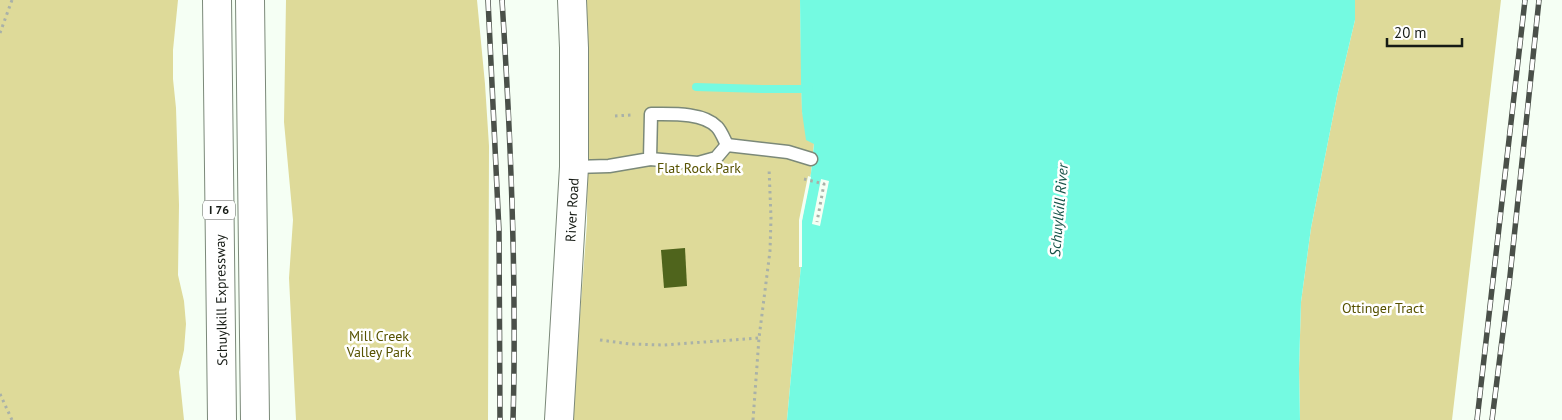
<svg xmlns="http://www.w3.org/2000/svg" width="1562" height="420" font-family="'PT Sans',sans-serif">
	<style>
		.green { fill: #deda99 }
		.water { fill: #74fae1 }
		.pier { fill: #f5fff4 }
		.lines { fill: none; stroke-linecap: round; stroke-linejoin: round }
		.stream { stroke: #74fae1; stroke-width: 8 }
		.building { fill: #4f641c }
		.service-casing { stroke: #7b8979; stroke-width: 15 }
		.tertiary-casing { stroke: #7b8979; stroke-width: 30 }
		.motorway-casing { stroke: #7b8979; stroke-width: 30 }
		.path { stroke: #a9b1a8; stroke-width: 3; stroke-dasharray: 2.5 4; stroke-linecap: butt }
		.service { stroke: #fff; stroke-width: 12 }
		.tertiary { stroke: #fff; stroke-width: 28 }
		.motorway { stroke: #fff; stroke-width: 28 }
		.rail-casing { stroke: #4a5049; stroke-width: 5.5 }
		.rail { stroke: #fff; stroke-width: 4; stroke-dasharray: 11; stroke-linecap: butt }
		.labels { text-anchor: middle; stroke-width: 5; stroke-linejoin: round; paint-order: stroke }
		.shield { fill: #fff; stroke: #5c5f5b; stroke-width: 1 }
		.shield-label { font-size: 12px; font-weight: bold; fill: #161b15 }
		.park-label { font-size: 14px; fill: #575200; stroke: #fff }
		.street-label { font-size: 14px; fill: #161b15; stroke: #fff }
		.water-label { font-size: 15px; font-style: italic; fill: #175147; stroke: #fff }
	</style>
	<rect width="100%" height="100%" fill="#f5fff4"/>
	<g class="green">
		<path d="M 0,0 L 178,0 L 173,50 L 173,79 L 176,108 L 179,205 L 178,275 L 184,301 L 186,324 L 184,350 L 179,372 L 184,420 L 0,420 Z"/>
		<path d="M 286,0 L 477,0 L 485,84 L 489,146 L 488,420 L 296,420 L 289,278 L 293,220 L 284,122 Z"/>
		<path d="M 586,0 L 800,0 L 802,112 L 814,143 L 811,173 L 802,220 L 801,265 L 787,420 L 572,420 L 587,223 L 588,71 Z"/>
		<path d="M 1355,0 L 1501,0 L 1452,420 L 1300,420 L 1299,369 L 1301,302 L 1311,228 L 1337,96 L 1355,20 Z"/>
	</g>
	<path class="water" d="M 800,0 L 1355,0 L 1355,20 L 1337,96 L 1311,228 L 1301,302 L 1299,369 L 1300,420 L 787,420 L 801,265 L 802,220 L 811,173 L 814,144 L 806,140 L 802,112 L 801,83 Z"/>
	<g class="pier">
		<path d="M 808,176 L 811,177 L 802,221 L 802,267 L 799,267 L 799,220 Z"/>
		<path d="M 821,179 L 829,181 L 820,226 L 812,224 Z"/>
	</g>
	<g class="lines">
		<path class="stream" d="M 696,87 L 762,89 L 809,89"/>
	</g>
	<path class="building" d="M 685,248 L 687,286 L 664,288 L 661,250 Z"/>
	<g class="lines">
		<g class="service-casing">
			<g id="service">
				<path d="M 727,145 L 788,152 L 811,159"/>
				<path d="M 650,159 L 698,163 L 716,158 L 727,145"/>
				<path d="M 574,167 L 609,166 L 650,159 L 651,114 C 670,114 703,112 717,127 C 721,131 724,139 727,145"/>
			</g>
		</g>
		<g class="tertiary-casing">
			<path id="tertiary" d="M 559,420 L 574,167 L 574,48 L 572,0"/>
		</g>
		<g class="motorway-casing">
			<g id="motorway">
				<path d="M 217,0 L 222,420"/>
				<path d="M 250,0 L 255,420"/>
			</g>
		</g>
		<g class="path">
			<path d="M 0,33 L 12,0"/>
			<path d="M 615,116 L 632,115"/>
			<path d="M 804,179 L 824,184 L 817,222"/>
			<path d="M 600,340 L 630,344 L 664,345 L 759,338"/>
			<path d="M 0,394 L 12,420"/>
			<path d="M 753,420 L 759,338 L 770,251 L 771,218 L 769,168"/>
		</g>
		<use href="#service" class="service"/>
		<use href="#tertiary" class="tertiary"/>
		<use href="#motorway" class="motorway"/>
		<g class="rail-casing">
			<g id="rail">
				<path d="M 488,0 L 499,231 L 500,420"/>
				<path d="M 502,0 C 511,140 517,280 513,420"/>
				<path d="M 1477,420 L 1525,0"/>
				<path d="M 1492,420 L 1510,276 L 1539,0"/>
			</g>
		</g>
		<use href="#rail" class="rail"/>
	</g>
	<g class="labels">
		<rect class="shield" x="203" y="200.5" width="32" height="19" rx="4"/>
		<g class="shield-label">
			<text x="219" y="214">I 76</text>
		</g>
		<g class="park-label">
			<text x="699" y="173">Flat Rock Park</text>
			<text x="1383" y="313">Ottinger Tract</text>
			<text x="379" y="341">Mill Creek<tspan x="379" dy="16">Valley Park</tspan></text>
		</g>
		<g class="street-label">
			<text transform="translate(572 210) rotate(-87)" y="5">River Road</text>
			<text transform="translate(221 300) rotate(-91)" y="5">Schuylkill Expressway</text>
		</g>
		<g class="water-label">
			<text transform="translate(1059 210) rotate(-85)" y="5">Schuylkill River</text>
		</g>
	</g>
	<path d="M1387 38v8h75v-8" fill="none" stroke="#161b15" stroke-width="2.5"/>
	<text x="1394" y="38" font-size="15" fill="#161b15" stroke="#ffffff" stroke-width="4" paint-order="stroke">20 m</text>
</svg>
